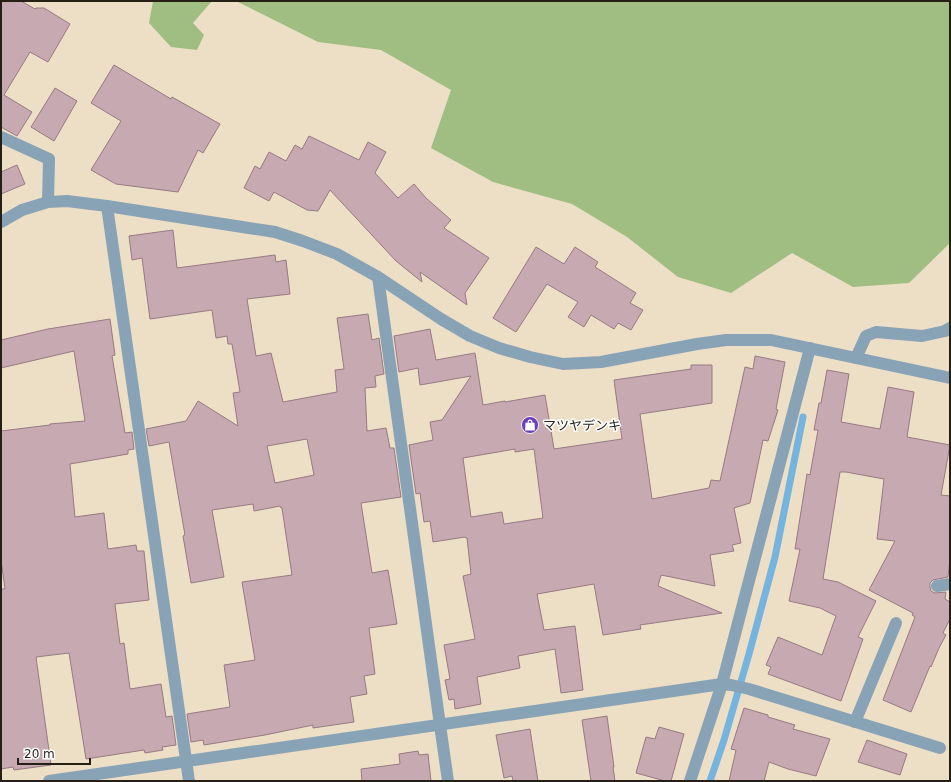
<svg xmlns="http://www.w3.org/2000/svg" width="951" height="782" font-family="'DejaVu Sans','Noto Sans JP',sans-serif">
	<style>
		.forest { fill: #a0be81 }
		.lines { fill: none; stroke-linecap: round; stroke-linejoin: round }
		.stream { stroke: #76b4e0; stroke-width: 7 }
		.building { fill: #c7a9b1; stroke: #977a82; fill-rule: evenodd }
		.minor { stroke: #89a3b6; stroke-width: 12 }
		.tertiary { stroke: #89a3b6; stroke-width: 12 }
		.labels { text-anchor: middle; stroke-width: 3; stroke-linejoin: round; paint-order: stroke }
		.poi-label { font-size: 13px; fill: #251f16; stroke: #fff; text-anchor: start }
	</style>
	<rect width="100%" height="100%" fill="#eddfc6"/>
	<g class="forest">
		<path d="M 153,1 L 212,1 L 193,23 L 204,35 L 197,50 L 171,47 L 149,23 Z"/>
		<path d="M 236,1 L 950,1 L 950,243 L 909,283 L 853,287 L 792,253 L 731,293 L 678,277 L 627,237 L 572,204 L 493,182 L 431,148 L 451,90 L 381,50 L 318,42 Z"/>
	</g>
	<g class="lines">
		<path class="stream" d="M 710,781 L 724,740 L 749,654 L 775,557 L 803,417"/>
	</g>
	<g class="building">
		<path d="M 1,1 L 21,1 L 35,9 L 36,8 L 44,8 L 70,24 L 48,62 L 30,52 L 4,95 L 32,112 L 17,136 L 1,127 Z"/>
		<path d="M 114,65 L 171,99 L 172,97 L 220,124 L 203,153 L 198,150 L 178,192 L 116,184 L 91,170 L 121,121 L 91,103 Z"/>
		<path d="M 55,88 L 77,101 L 54,141 L 31,127 Z"/>
		<path d="M 309,136 L 359,160 L 368,142 L 386,152 L 375,173 L 398,198 L 414,184 L 426,198 L 451,220 L 444,228 L 489,258 L 465,293 L 467,305 L 420,272 L 422,282 L 396,261 L 330,190 L 318,211 L 307,210 L 274,192 L 269,201 L 244,188 L 255,166 L 260,169 L 269,152 L 286,161 L 295,145 L 302,149 Z"/>
		<path d="M 17,165 L 25,184 L 1,194 L 1,172 Z"/>
		<path d="M 173,230 L 177,268 L 275,255 L 276,262 L 286,260 L 290,294 L 247,299 L 256,356 L 271,353 L 283,402 L 337,392 L 335,370 L 344,369 L 337,318 L 368,314 L 372,340 L 379,338 L 384,374 L 375,376 L 376,387 L 365,388 L 367,431 L 386,428 L 390,448 L 394,448 L 401,497 L 361,503 L 372,573 L 388,570 L 397,624 L 369,628 L 375,674 L 364,676 L 367,694 L 350,697 L 354,722 L 313,728 L 313,725 L 265,735 L 204,745 L 203,740 L 191,742 L 187,714 L 230,707 L 224,665 L 255,660 L 242,582 L 292,575 L 282,508 L 281,508 L 280,506 L 254,511 L 253,504 L 212,510 L 224,577 L 191,583 L 183,536 L 185,535 L 169,442 L 149,446 L 146,429 L 186,421 L 198,401 L 238,426 L 233,393 L 240,392 L 232,344 L 228,344 L 227,336 L 216,338 L 212,310 L 150,319 L 142,258 L 132,260 L 129,236 ZM 307,439 L 314,475 L 275,483 L 267,446 Z"/>
		<path d="M 536,247 L 564,264 L 575,247 L 598,262 L 595,267 L 636,293 L 630,303 L 643,310 L 631,330 L 618,323 L 614,329 L 591,315 L 584,327 L 568,317 L 578,302 L 547,284 L 516,332 L 493,318 Z"/>
		<path d="M 110,319 L 115,355 L 112,356 L 125,433 L 132,432 L 134,449 L 128,450 L 128,454 L 70,464 L 75,517 L 104,513 L 108,549 L 136,545 L 137,551 L 144,551 L 149,600 L 115,604 L 120,644 L 124,643 L 130,689 L 161,684 L 166,717 L 172,716 L 176,745 L 162,747 L 163,750 L 145,753 L 144,750 L 86,759 L 69,653 L 36,657 L 51,765 L 14,770 L 13,767 L 1,769 L 1,589 L 5,589 L 1,560 L 1,431 L 50,425 L 50,424 L 85,421 L 74,351 L 1,368 L 1,340 L 48,329 Z"/>
		<path d="M 430,329 L 436,360 L 475,353 L 483,405 L 505,401 L 505,402 L 545,395 L 554,449 L 622,439 L 614,380 L 691,369 L 691,365 L 712,365 L 712,403 L 640,414 L 652,499 L 709,488 L 711,480 L 720,481 L 745,367 L 753,369 L 755,356 L 785,362 L 776,409 L 778,410 L 768,441 L 763,440 L 750,503 L 734,508 L 741,543 L 732,545 L 734,551 L 710,555 L 715,586 L 661,575 L 658,586 L 722,613 L 640,625 L 641,629 L 603,635 L 594,584 L 537,594 L 544,630 L 575,626 L 583,690 L 561,693 L 555,649 L 518,656 L 520,668 L 477,677 L 481,704 L 455,709 L 454,699 L 449,700 L 445,680 L 450,679 L 444,645 L 475,639 L 463,576 L 471,574 L 467,538 L 466,538 L 465,537 L 433,542 L 430,521 L 424,522 L 420,493 L 416,494 L 409,445 L 433,440 L 430,422 L 442,420 L 471,376 L 420,385 L 418,368 L 399,372 L 394,336 ZM 515,449 L 515,452 L 534,449 L 543,518 L 504,524 L 502,512 L 471,517 L 463,458 Z"/>
		<path d="M 827,370 L 849,374 L 841,422 L 880,429 L 888,387 L 914,392 L 907,437 L 950,445 L 941,495 L 950,496 L 950,559 L 948,577 L 933,580 L 930,583 L 930,587 L 931,591 L 935,593 L 946,592 L 945,599 L 950,602 L 950,619 L 943,633 L 946,635 L 939,648 L 931,667 L 930,666 L 911,712 L 883,700 L 915,617 L 912,615 L 913,613 L 869,590 L 895,541 L 877,539 L 884,479 L 846,472 L 840,472 L 823,579 L 838,582 L 876,601 L 858,637 L 863,639 L 841,701 L 768,674 L 771,667 L 766,665 L 778,637 L 822,655 L 836,616 L 820,608 L 789,601 L 800,549 L 795,549 L 807,474 L 810,475 L 818,430 L 814,430 L 819,403 L 821,403 Z"/>
		<path d="M 744,708 L 768,715 L 768,717 L 795,725 L 793,729 L 830,739 L 816,776 L 788,769 L 769,762 L 764,781 L 729,781 L 736,750 L 731,749 Z"/>
		<path d="M 607,716 L 614,767 L 613,767 L 615,781 L 591,781 L 582,720 Z"/>
		<path d="M 659,727 L 684,734 L 671,781 L 665,781 L 636,773 L 646,737 L 655,739 Z"/>
		<path d="M 530,729 L 538,781 L 513,781 L 512,776 L 504,778 L 496,735 Z"/>
		<path d="M 867,740 L 907,754 L 900,775 L 858,762 Z"/>
		<path d="M 418,751 L 419,755 L 428,754 L 431,781 L 362,781 L 361,769 L 400,764 L 399,754 Z"/>
	</g>
	<g class="lines">
		<g class="minor">
			<path d="M 1,137 L 49,159 L 48,202"/>
			<path d="M 107,206 L 189,781"/>
			<path d="M 378,277 L 440,725 L 448,781"/>
			<path d="M 856,358 L 866,336 L 876,332 L 922,336 L 945,331 L 950,328"/>
			<path d="M 937,586 L 950,584"/>
			<path d="M 855,722 L 896,623"/>
			<path d="M 49,781 L 722,684 L 731,685 L 749,689 L 940,748"/>
			<path d="M 690,781 L 722,684 L 810,348"/>
		</g>
		<path class="tertiary" d="M 1,222 L 22,210 L 48,202 L 67,201 L 107,206 L 275,232 L 303,241 L 337,254 L 378,277 L 441,319 L 470,336 L 499,348 L 530,357 L 563,364 L 601,362 L 697,344 L 726,340 L 771,340 L 950,378"/>
	</g>
	<defs>
		<g id="shop-disc" transform="scale(0.9)"><circle r="9.5" fill="#6940b8" stroke="#fff"/><path d="M-5-2.5h2.3a2.7 3.5 0 0 1 5.4 0H5L5.5 6h-11ZM-1.5-2.5h3a1.5 2.3 0 0 0-3 0Z" fill="#fff"/></g>
	</defs>
	<g fill-rule="evenodd">
		<use href="#shop-disc" x="530" y="425"/>
	</g>
	<g class="labels">
		<g class="poi-label">
			<text x="543" y="430">マツヤデンキ</text>
		</g>
	</g>
	<rect width="951" height="782" fill="none" stroke="#251f16" stroke-width="4"/>
	<path d="M18 758v6h72v-6" fill="none" stroke="#251f16" stroke-width="2"/>
	<text x="24" y="758" font-size="12" fill="#251f16" stroke="#ffffff" stroke-width="3" paint-order="stroke">20 m</text>
</svg>
